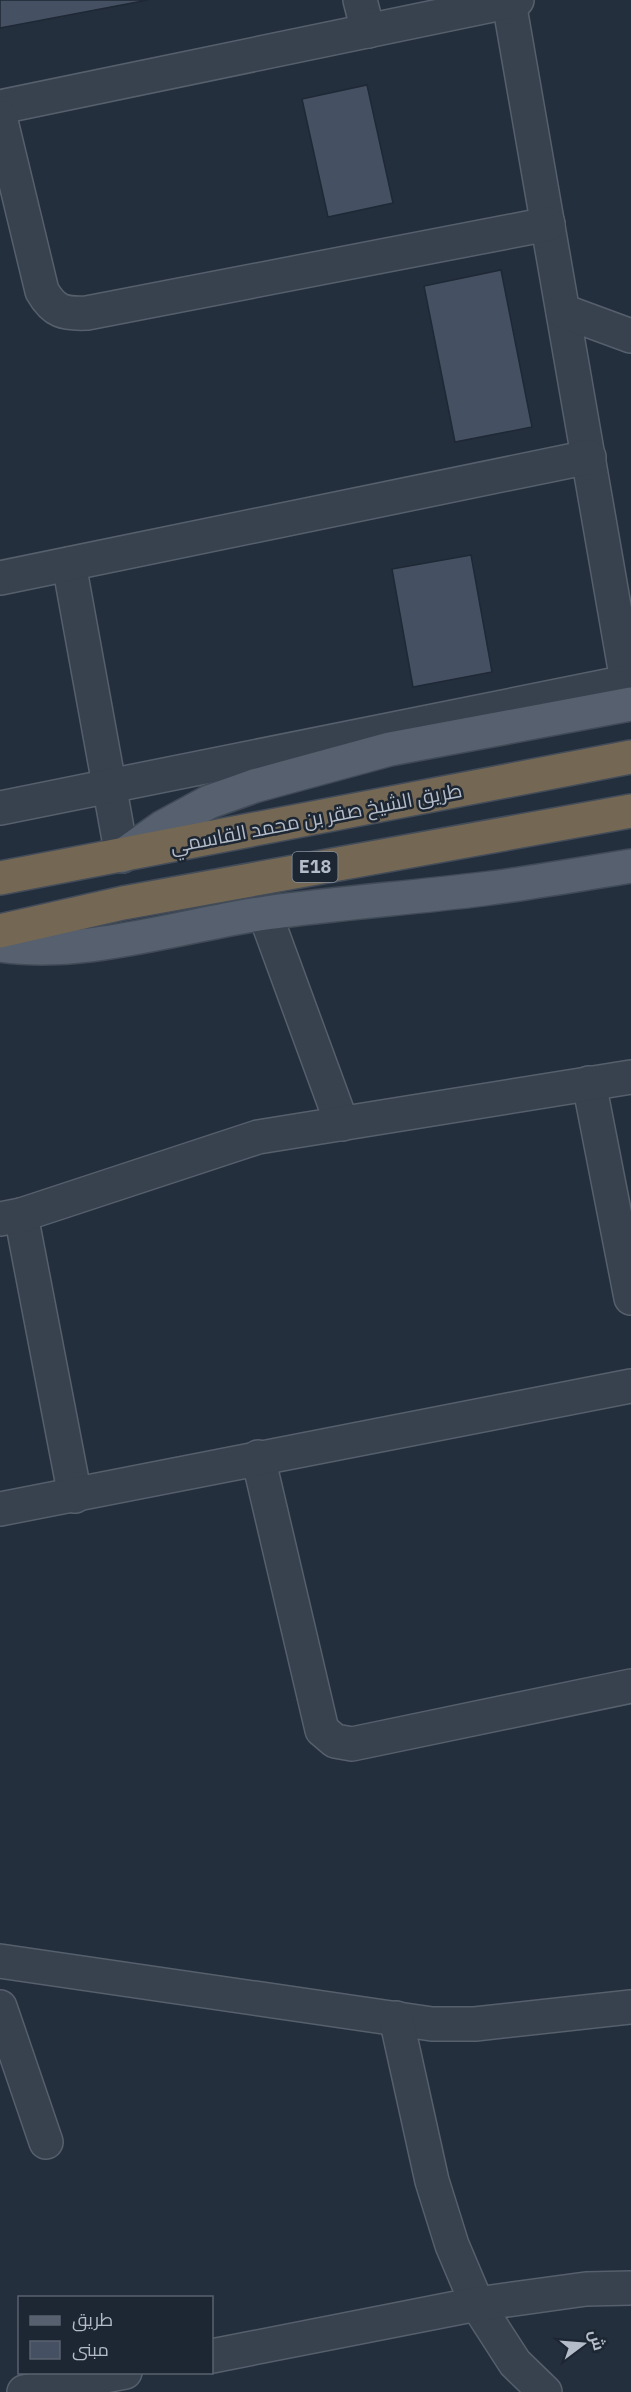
<svg xmlns="http://www.w3.org/2000/svg" width="631" height="2392" font-family="'IBM Plex Sans',Cairo,sans-serif">
	<style>
		.building { fill: #455162; stroke: #1f2835; stroke-width: 1.5 }
		.lines { fill: none; stroke-linecap: round; stroke-linejoin: round }
		.minor-casing { stroke: #565f6c; stroke-width: 36 }
		.major-casing { stroke: #414a57; stroke-width: 36 }
		.highway-casing { stroke: #434c59; stroke-width: 36 }
		.minor { stroke: #38414e; stroke-width: 33 }
		.major { stroke: #56606e; stroke-width: 33 }
		.highway { stroke: #746855; stroke-width: 33 }
		.labels { text-anchor: middle; stroke-width: 5; stroke-linejoin: round; paint-order: stroke }
		.shield { fill: #1d2633; stroke: #878f9c; stroke-width: 1.5 }
		.shield-label { font-size: 18px; font-weight: bold; fill: #b4bcc9 }
		.street-label { font-size: 20px; fill: #b4bcc9; stroke: #1d2633 }
	</style>
	<rect width="100%" height="100%" fill="#242f3e"/>
	<g class="building">
		<path d="M 0,0 L 148,0 L 0,28 Z"/>
		<path d="M 367,85 L 393,203 L 328,217 L 302,99 Z"/>
		<path d="M 501,270 L 532,427 L 455,442 L 424,286 Z"/>
		<path d="M 471,555 L 492,672 L 413,687 L 392,569 Z"/>
	</g>
	<g class="lines">
		<g class="minor-casing">
			<g id="minor">
				<path d="M 360,0 L 368,31"/>
				<path d="M 509,2 L 631,704"/>
				<path d="M 0,107 L 517,0"/>
				<path d="M 0,117 L 42,291 C 54,312 64,314 87,313 L 548,224"/>
				<path d="M 563,311 L 631,336"/>
				<path d="M 69,564 L 122,856"/>
				<path d="M 0,578 L 589,457"/>
				<path d="M 0,808 L 627,682"/>
				<path d="M 265,914 L 342,1124"/>
				<path d="M 589,1083 L 631,1298"/>
				<path d="M 21,1215 L 75,1496"/>
				<path d="M 0,1219 L 21,1215 L 258,1137 L 631,1077"/>
				<path d="M 258,1457 L 322,1730 L 335,1741 L 352,1744 L 631,1686"/>
				<path d="M 0,1509 L 631,1386"/>
				<path d="M 0,1961 L 432,2024 L 475,2024 L 631,2007"/>
				<path d="M 0,2007 L 46,2142"/>
				<path d="M 396,2018 L 432,2181 L 452,2245 L 477,2304 L 515,2363 L 545,2392"/>
				<path d="M 212,2356 L 477,2304 L 586,2289 L 631,2288"/>
				<path d="M 24,2392 L 125,2372"/>
			</g>
		</g>
		<g class="major-casing">
			<g id="major">
				<path d="M 122,856 L 163,827 L 209,802 L 254,786 L 390,749 L 631,704"/>
				<path d="M 0,945 C 84,958 182,925 266,913 C 338,903 410,898 483,889 C 532,883 582,874 631,866"/>
			</g>
		</g>
		<g class="highway-casing">
			<g id="highway">
				<path d="M 0,878 L 631,757"/>
				<path d="M 0,931 L 123,903 L 631,811"/>
			</g>
		</g>
		<use href="#minor" class="minor"/>
		<use href="#major" class="major"/>
		<use href="#highway" class="highway"/>
	</g>
	<g class="labels">
		<rect class="shield" x="292.5" y="852" width="45" height="30" rx="4.5"/>
		<g class="shield-label">
			<text x="315" y="873">E18</text>
		</g>
		<g class="street-label">
			<text transform="translate(316 818) rotate(-11)" y="7">طريق الشيخ صقر بن محمد القاسمي</text>
		</g>
	</g>
	<rect x="18" y="2296" width="195" height="78" fill="#1d2633" stroke="#59626f" stroke-width="1.5"/>
	<rect x="30" y="2316" width="30" height="9" fill="#56606e" stroke="#59626f" stroke-width="1.5"/>
	<text x="72" y="2326" font-size="18" fill="#b4bcc9">طريق</text>
	<rect x="30" y="2341" width="30" height="18" fill="#455162" stroke="#59626f" stroke-width="1.5"/>
	<text x="72" y="2356" font-size="18" fill="#b4bcc9">مبنى</text>
	<g transform="translate(583 2344) rotate(74)" stroke="#1d2633" stroke-width="4.5" paint-order="stroke">
	<path d="M0-4.5L10 22L0 15L-10 22Z" fill="#b4bcc9"/>
	<text y="-9" font-size="16" font-weight="bold" text-anchor="middle" fill="#b4bcc9">ش</text>
	</g>
</svg>
